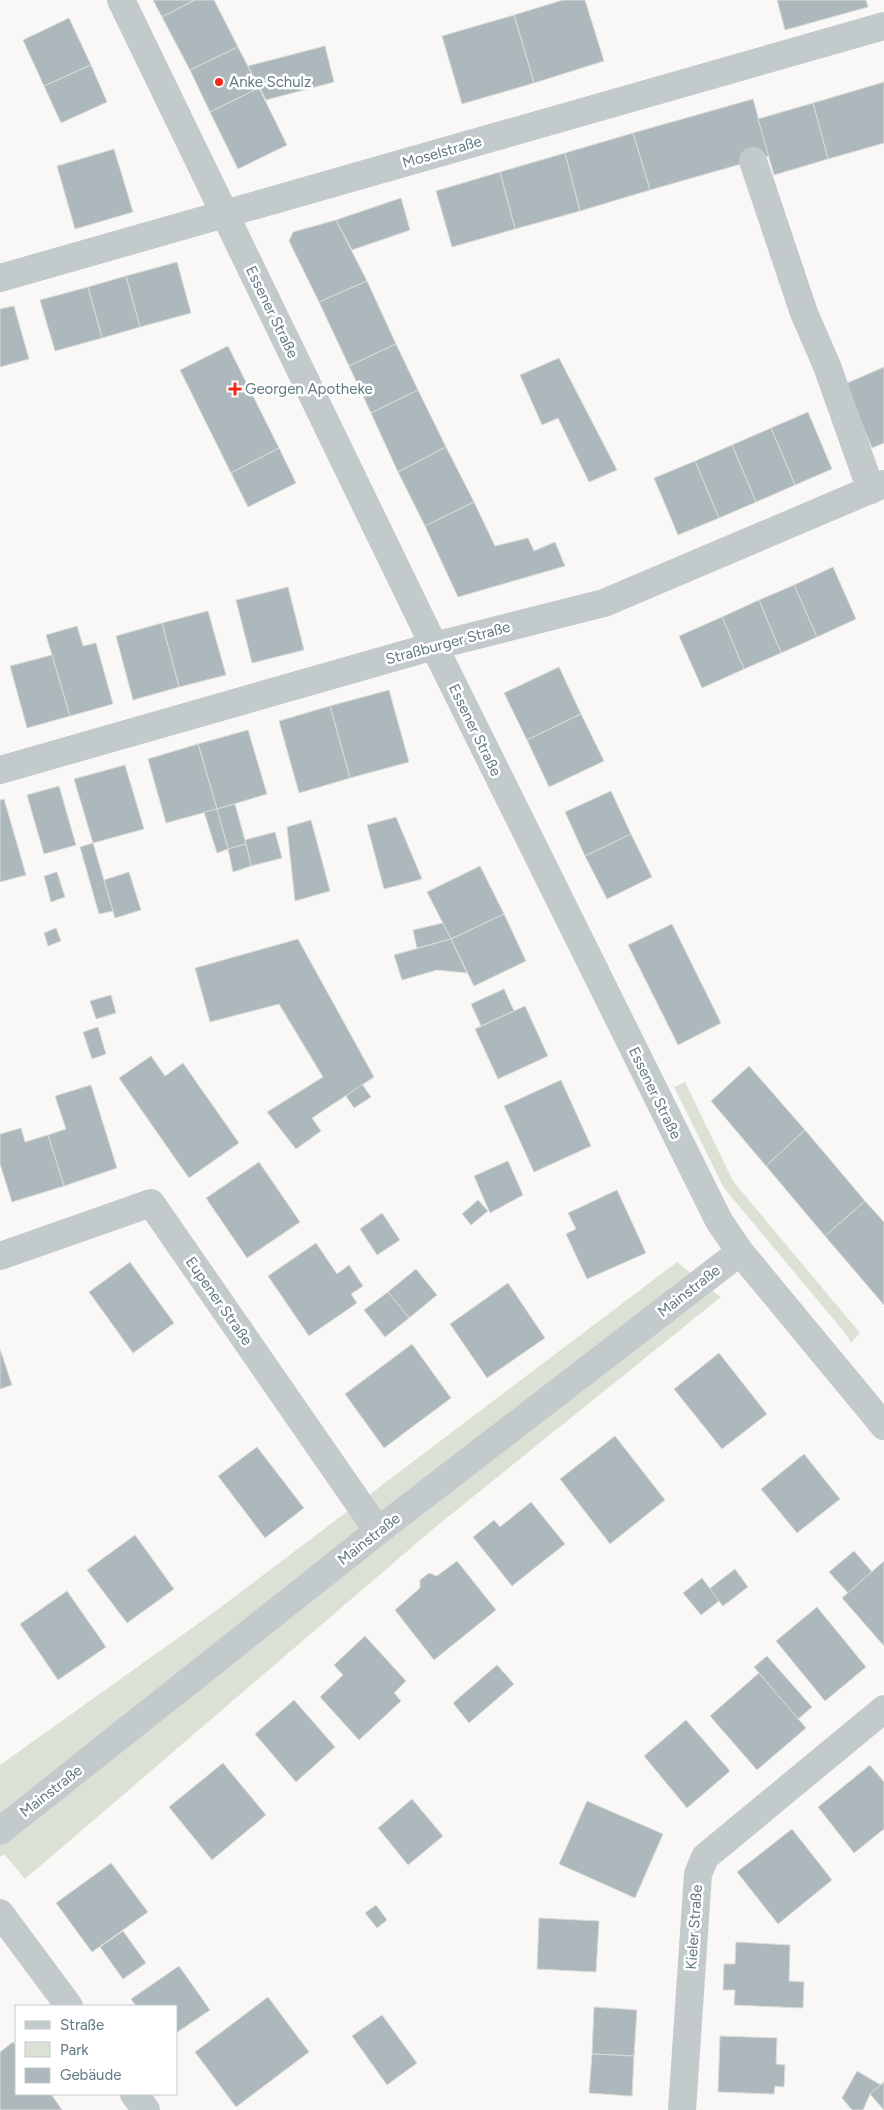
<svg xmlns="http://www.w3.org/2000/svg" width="884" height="2110" font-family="Figtree,sans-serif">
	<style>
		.green { fill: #dce1d6 }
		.building { fill: #acb8bc; stroke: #dbdad8 }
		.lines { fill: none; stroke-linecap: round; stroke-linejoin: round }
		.minor { stroke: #c3cacc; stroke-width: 28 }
		.poi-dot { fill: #f5281a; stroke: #fff; stroke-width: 2 }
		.labels { text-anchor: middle; stroke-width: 5; stroke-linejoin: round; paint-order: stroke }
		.poi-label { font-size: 15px; fill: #617a84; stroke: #fff; text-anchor: start }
		.street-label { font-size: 15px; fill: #617a84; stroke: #fff }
	</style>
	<rect width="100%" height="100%" fill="#f9f8f6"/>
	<g class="green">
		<path d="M 685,1082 L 733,1181 L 860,1333 L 851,1343 L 845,1333 L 724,1188 L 674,1087 Z"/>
		<path d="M 677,1262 L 721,1297 L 433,1529 L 25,1879 L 4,1854 L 0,1857 L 0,1765 L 213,1613 Z"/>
	</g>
	<g class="building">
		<path d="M 153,0 L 195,0 L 162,17 Z"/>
		<path d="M 195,0 L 214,0 L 238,47 L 190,70 L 162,17 Z"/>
		<path d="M 563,0 L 585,0 L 604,61 L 534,83 L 514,15 Z"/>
		<path d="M 777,0 L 866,0 L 868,7 L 785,30 Z"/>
		<path d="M 514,15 L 534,83 L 462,104 L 442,36 Z"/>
		<path d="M 69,18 L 91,65 L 44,86 L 23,40 Z"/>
		<path d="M 325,46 L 334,82 L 266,100 L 248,66 Z"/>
		<path d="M 238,47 L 259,88 L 210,112 L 190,70 Z"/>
		<path d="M 91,65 L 107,102 L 61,123 L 44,86 Z"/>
		<path d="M 884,82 L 884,143 L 828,159 L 813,103 Z"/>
		<path d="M 259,88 L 287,145 L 238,169 L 210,112 Z"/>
		<path d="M 753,99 L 769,156 L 650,190 L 633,133 Z"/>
		<path d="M 813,103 L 828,159 L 774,175 L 758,119 Z"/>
		<path d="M 633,133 L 650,190 L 580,211 L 565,153 Z"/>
		<path d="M 114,149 L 133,212 L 75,229 L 57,166 Z"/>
		<path d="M 565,153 L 580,211 L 515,229 L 500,172 Z"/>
		<path d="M 500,172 L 515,229 L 452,247 L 436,191 Z"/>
		<path d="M 401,198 L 410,230 L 352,250 L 336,220 Z"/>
		<path d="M 336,220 L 367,281 L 319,302 L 289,241 L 293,232 Z"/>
		<path d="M 177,262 L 191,313 L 140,327 L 126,276 Z"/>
		<path d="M 126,276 L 140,327 L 102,338 L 88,287 Z"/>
		<path d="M 367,281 L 396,344 L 349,366 L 319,302 Z"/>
		<path d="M 88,287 L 102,338 L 55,351 L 40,300 Z"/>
		<path d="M 14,306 L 29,359 L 0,367 L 0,309 Z"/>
		<path d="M 396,344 L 418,390 L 371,413 L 349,366 Z"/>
		<path d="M 228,346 L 279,448 L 231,473 L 180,370 Z"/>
		<path d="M 559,358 L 617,470 L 589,482 L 558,418 L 542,425 L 520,375 Z"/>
		<path d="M 884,367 L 884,443 L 872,448 L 845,384 Z"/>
		<path d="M 418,390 L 446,447 L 398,472 L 371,413 Z"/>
		<path d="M 808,412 L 832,469 L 795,485 L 771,428 Z"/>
		<path d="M 771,428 L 795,485 L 756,502 L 732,445 Z"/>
		<path d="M 732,445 L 756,502 L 719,518 L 695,461 Z"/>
		<path d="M 446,447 L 474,502 L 425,526 L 398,472 Z"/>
		<path d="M 279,448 L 296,483 L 248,507 L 231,473 Z"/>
		<path d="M 695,461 L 719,518 L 678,535 L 654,478 Z"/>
		<path d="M 474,502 L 495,546 L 528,538 L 534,551 L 555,542 L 565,566 L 458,597 L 425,526 Z"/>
		<path d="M 833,567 L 856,619 L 817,637 L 794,585 Z"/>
		<path d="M 794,585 L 817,637 L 781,653 L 759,600 Z"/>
		<path d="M 288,587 L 304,650 L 252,663 L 236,600 Z"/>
		<path d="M 759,600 L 781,653 L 744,669 L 722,617 Z"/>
		<path d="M 208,611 L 226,675 L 179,687 L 162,623 Z"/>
		<path d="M 722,617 L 744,669 L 702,688 L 679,636 Z"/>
		<path d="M 162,623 L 179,687 L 133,700 L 116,636 Z"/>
		<path d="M 77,626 L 83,646 L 96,643 L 113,704 L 70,716 L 46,635 Z"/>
		<path d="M 52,655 L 70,716 L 27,728 L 10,666 Z"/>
		<path d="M 559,667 L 581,714 L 527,740 L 504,693 Z"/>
		<path d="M 389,690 L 409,762 L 350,778 L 330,706 Z"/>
		<path d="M 330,706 L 350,778 L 299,793 L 279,721 Z"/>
		<path d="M 581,714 L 604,761 L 549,787 L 527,740 Z"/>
		<path d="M 248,730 L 267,794 L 217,809 L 198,744 Z"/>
		<path d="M 198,744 L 217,809 L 166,823 L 148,759 Z"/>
		<path d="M 125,765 L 144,829 L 93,843 L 74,779 Z"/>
		<path d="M 59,786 L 76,845 L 44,854 L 27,795 Z"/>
		<path d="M 611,791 L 631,834 L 585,856 L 565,812 Z"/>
		<path d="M 4,799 L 26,875 L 0,882 L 0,800 Z"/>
		<path d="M 235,804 L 246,844 L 228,849 L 217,809 Z"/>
		<path d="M 217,809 L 228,849 L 217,853 L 204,812 Z"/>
		<path d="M 396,817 L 422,879 L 384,889 L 367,825 Z"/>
		<path d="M 311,820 L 330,891 L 295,901 L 287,827 Z"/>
		<path d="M 275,832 L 282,858 L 251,866 L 245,840 Z"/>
		<path d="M 631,834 L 652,877 L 607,899 L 585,856 Z"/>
		<path d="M 93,843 L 113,911 L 99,914 L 80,847 Z"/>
		<path d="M 246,844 L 251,866 L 233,872 L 228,849 Z"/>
		<path d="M 480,866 L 504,914 L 451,939 L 427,892 Z"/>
		<path d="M 57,872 L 65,897 L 51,902 L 44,876 Z"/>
		<path d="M 129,872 L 141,910 L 115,918 L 104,880 Z"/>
		<path d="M 504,914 L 526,961 L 474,986 L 451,939 Z"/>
		<path d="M 443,923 L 451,939 L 417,948 L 413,930 Z"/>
		<path d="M 672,924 L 721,1023 L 678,1045 L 628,945 Z"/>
		<path d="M 56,928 L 61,941 L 48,946 L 44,933 Z"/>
		<path d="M 298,939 L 374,1077 L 312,1118 L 321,1131 L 296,1149 L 267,1112 L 323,1077 L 279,1004 L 210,1022 L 195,968 Z"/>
		<path d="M 451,939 L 467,973 L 437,970 L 402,980 L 394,955 Z"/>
		<path d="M 504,989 L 514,1011 L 481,1026 L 471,1004 Z"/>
		<path d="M 111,995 L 116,1013 L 96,1019 L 90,1001 Z"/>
		<path d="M 525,1006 L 548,1056 L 498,1079 L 475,1029 Z"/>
		<path d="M 98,1027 L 106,1054 L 92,1059 L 83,1032 Z"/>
		<path d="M 151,1056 L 165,1076 L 183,1063 L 239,1143 L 189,1178 L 119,1078 Z"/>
		<path d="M 749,1066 L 805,1130 L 766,1166 L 711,1101 Z"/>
		<path d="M 561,1080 L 591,1146 L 534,1172 L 504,1106 Z"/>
		<path d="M 362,1084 L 371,1097 L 354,1108 L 346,1096 Z"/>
		<path d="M 91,1085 L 117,1168 L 64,1186 L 48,1135 L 66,1129 L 55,1096 Z"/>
		<path d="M 21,1128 L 25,1142 L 48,1135 L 64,1186 L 12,1202 L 0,1164 L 0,1134 Z"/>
		<path d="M 805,1130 L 865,1201 L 825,1236 L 766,1166 Z"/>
		<path d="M 508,1161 L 523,1195 L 490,1213 L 474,1176 Z"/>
		<path d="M 259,1162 L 300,1222 L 247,1258 L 206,1198 Z"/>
		<path d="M 617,1190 L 646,1253 L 587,1279 L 566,1234 L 576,1229 L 568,1213 Z"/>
		<path d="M 478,1200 L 488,1211 L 471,1225 L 462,1214 Z"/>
		<path d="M 865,1201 L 884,1222 L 884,1305 L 825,1236 Z"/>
		<path d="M 382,1213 L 400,1240 L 377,1255 L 360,1229 Z"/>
		<path d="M 316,1243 L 337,1274 L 349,1265 L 363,1286 L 351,1294 L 357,1303 L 309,1336 L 268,1276 Z"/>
		<path d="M 130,1262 L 174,1323 L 133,1353 L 89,1292 Z"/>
		<path d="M 416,1269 L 437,1295 L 409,1318 L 388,1292 Z"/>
		<path d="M 508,1283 L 545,1338 L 487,1378 L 450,1324 Z"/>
		<path d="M 388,1292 L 409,1318 L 385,1337 L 364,1310 Z"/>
		<path d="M 412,1344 L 451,1398 L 384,1448 L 345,1394 Z"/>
		<path d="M 0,1349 L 12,1385 L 0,1389 Z"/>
		<path d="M 719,1353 L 767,1414 L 722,1449 L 674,1389 Z"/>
		<path d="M 615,1436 L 665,1500 L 610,1544 L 560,1479 Z"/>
		<path d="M 257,1447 L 304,1508 L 265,1538 L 218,1476 Z"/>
		<path d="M 804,1454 L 840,1499 L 797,1533 L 761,1489 Z"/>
		<path d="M 531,1502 L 565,1544 L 512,1586 L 473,1537 L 494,1520 L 500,1527 Z"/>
		<path d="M 135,1535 L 174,1589 L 127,1623 L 87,1570 Z"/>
		<path d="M 854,1551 L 872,1572 L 848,1593 L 829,1572 Z"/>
		<path d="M 457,1561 L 496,1610 L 434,1660 L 395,1610 L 420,1588 L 420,1580 L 429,1573 L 437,1576 Z"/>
		<path d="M 884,1561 L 884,1646 L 842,1598 Z"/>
		<path d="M 735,1569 L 748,1587 L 723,1606 L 709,1589 Z"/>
		<path d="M 702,1578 L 719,1601 L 701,1615 L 683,1593 Z"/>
		<path d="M 67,1591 L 106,1647 L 58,1680 L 20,1624 Z"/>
		<path d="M 817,1607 L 866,1667 L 825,1701 L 776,1641 Z"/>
		<path d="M 365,1636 L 406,1681 L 394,1693 L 401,1701 L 359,1740 L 320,1697 L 343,1675 L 334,1665 Z"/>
		<path d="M 767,1656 L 812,1707 L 798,1719 L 754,1667 Z"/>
		<path d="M 497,1665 L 514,1684 L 469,1723 L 453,1703 Z"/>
		<path d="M 759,1673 L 806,1728 L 757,1770 L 710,1716 Z"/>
		<path d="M 294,1700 L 335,1747 L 296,1782 L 255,1734 Z"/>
		<path d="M 686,1720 L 730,1771 L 687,1808 L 644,1756 Z"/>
		<path d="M 223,1763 L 266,1815 L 212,1860 L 169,1807 Z"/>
		<path d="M 870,1765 L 884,1782 L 884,1829 L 854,1853 L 818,1807 Z"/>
		<path d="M 412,1799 L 443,1836 L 408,1865 L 378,1828 Z"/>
		<path d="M 587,1801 L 663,1834 L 635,1898 L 559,1864 Z"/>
		<path d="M 792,1829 L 832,1880 L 778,1924 L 737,1872 Z"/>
		<path d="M 111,1863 L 148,1912 L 92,1952 L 56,1903 Z"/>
		<path d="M 376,1905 L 387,1920 L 377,1928 L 365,1913 Z"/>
		<path d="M 539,1918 L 599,1921 L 596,1972 L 537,1969 Z"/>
		<path d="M 123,1931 L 146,1963 L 123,1979 L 100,1947 Z"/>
		<path d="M 736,1942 L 790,1945 L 789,1981 L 804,1982 L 803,2008 L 734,2005 L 735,1990 L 723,1990 L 724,1964 L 735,1964 Z"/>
		<path d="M 179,1966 L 210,2010 L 176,2033 L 176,2006 L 136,2006 L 131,1999 Z"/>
		<path d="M 268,1997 L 309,2052 L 236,2107 L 195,2052 Z"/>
		<path d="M 594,2007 L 637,2010 L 634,2056 L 592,2054 Z"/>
		<path d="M 382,2015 L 417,2063 L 387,2085 L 352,2036 Z"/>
		<path d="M 720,2036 L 777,2038 L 776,2064 L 785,2065 L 784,2087 L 775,2086 L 774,2094 L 718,2092 Z"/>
		<path d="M 13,2042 L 16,2046 L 16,2094 L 51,2094 L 62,2110 L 0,2110 L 0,2052 Z"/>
		<path d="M 592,2054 L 634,2056 L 632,2096 L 589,2093 Z"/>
		<path d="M 857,2071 L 881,2085 L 870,2094 L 863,2110 L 852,2110 L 842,2098 Z"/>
		<path d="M 884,2082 L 884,2110 L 870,2094 Z"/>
	</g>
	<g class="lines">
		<g class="minor">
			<path d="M 121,0 L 434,646 L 719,1221 L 740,1252 L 884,1426"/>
			<path d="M 753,161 L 804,313 L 827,366 L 871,490"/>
			<path d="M 0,278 L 884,26"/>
			<path d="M 0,770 L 434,646 L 604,603 L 884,484"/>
			<path d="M 0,1256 L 151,1203 L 378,1531"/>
			<path d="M 0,1831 L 378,1531 L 740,1252"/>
			<path d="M 0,1913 L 69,2006"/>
			<path d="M 134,2094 L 146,2110"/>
			<path d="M 682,2110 L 698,1874 L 705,1857 L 884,1709"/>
		</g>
	</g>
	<g class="poi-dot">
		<circle cx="219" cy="82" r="5"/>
		<path d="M232.5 381.5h5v5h5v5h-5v5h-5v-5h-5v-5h5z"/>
	</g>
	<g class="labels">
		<g class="poi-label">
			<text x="229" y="87">Anke Schulz</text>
			<text x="245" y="394">Georgen Apotheke</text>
		</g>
		<g class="street-label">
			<text transform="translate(442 152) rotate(-16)" y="5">Moselstraße</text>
			<text transform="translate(272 312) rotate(64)" y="5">Essener Straße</text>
			<text transform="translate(448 643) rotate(-15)" y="5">Straßburger Straße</text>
			<text transform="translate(475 730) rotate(64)" y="5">Essener Straße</text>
			<text transform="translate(655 1093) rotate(64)" y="5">Essener Straße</text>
			<text transform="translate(689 1291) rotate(-38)" y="5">Mainstraße</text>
			<text transform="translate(219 1301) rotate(55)" y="5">Eupener Straße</text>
			<text transform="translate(369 1539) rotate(-38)" y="5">Mainstraße</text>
			<text transform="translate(51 1791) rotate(-38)" y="5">Mainstraße</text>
			<text transform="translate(694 1927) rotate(-86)" y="5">Kieler Straße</text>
		</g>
	</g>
	<rect x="15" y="2005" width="162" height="90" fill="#ffffff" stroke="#c0cace"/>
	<rect x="25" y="2021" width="25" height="8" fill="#c3cacc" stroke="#c0cace"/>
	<text x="60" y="2030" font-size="15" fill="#617a84">Straße</text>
	<rect x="25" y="2042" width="25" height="15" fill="#dce1d6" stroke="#c0cace"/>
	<text x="60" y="2055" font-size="15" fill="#617a84">Park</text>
	<rect x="25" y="2068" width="25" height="15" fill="#acb8bc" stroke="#c0cace"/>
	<text x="60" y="2080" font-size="15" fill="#617a84">Gebäude</text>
</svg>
